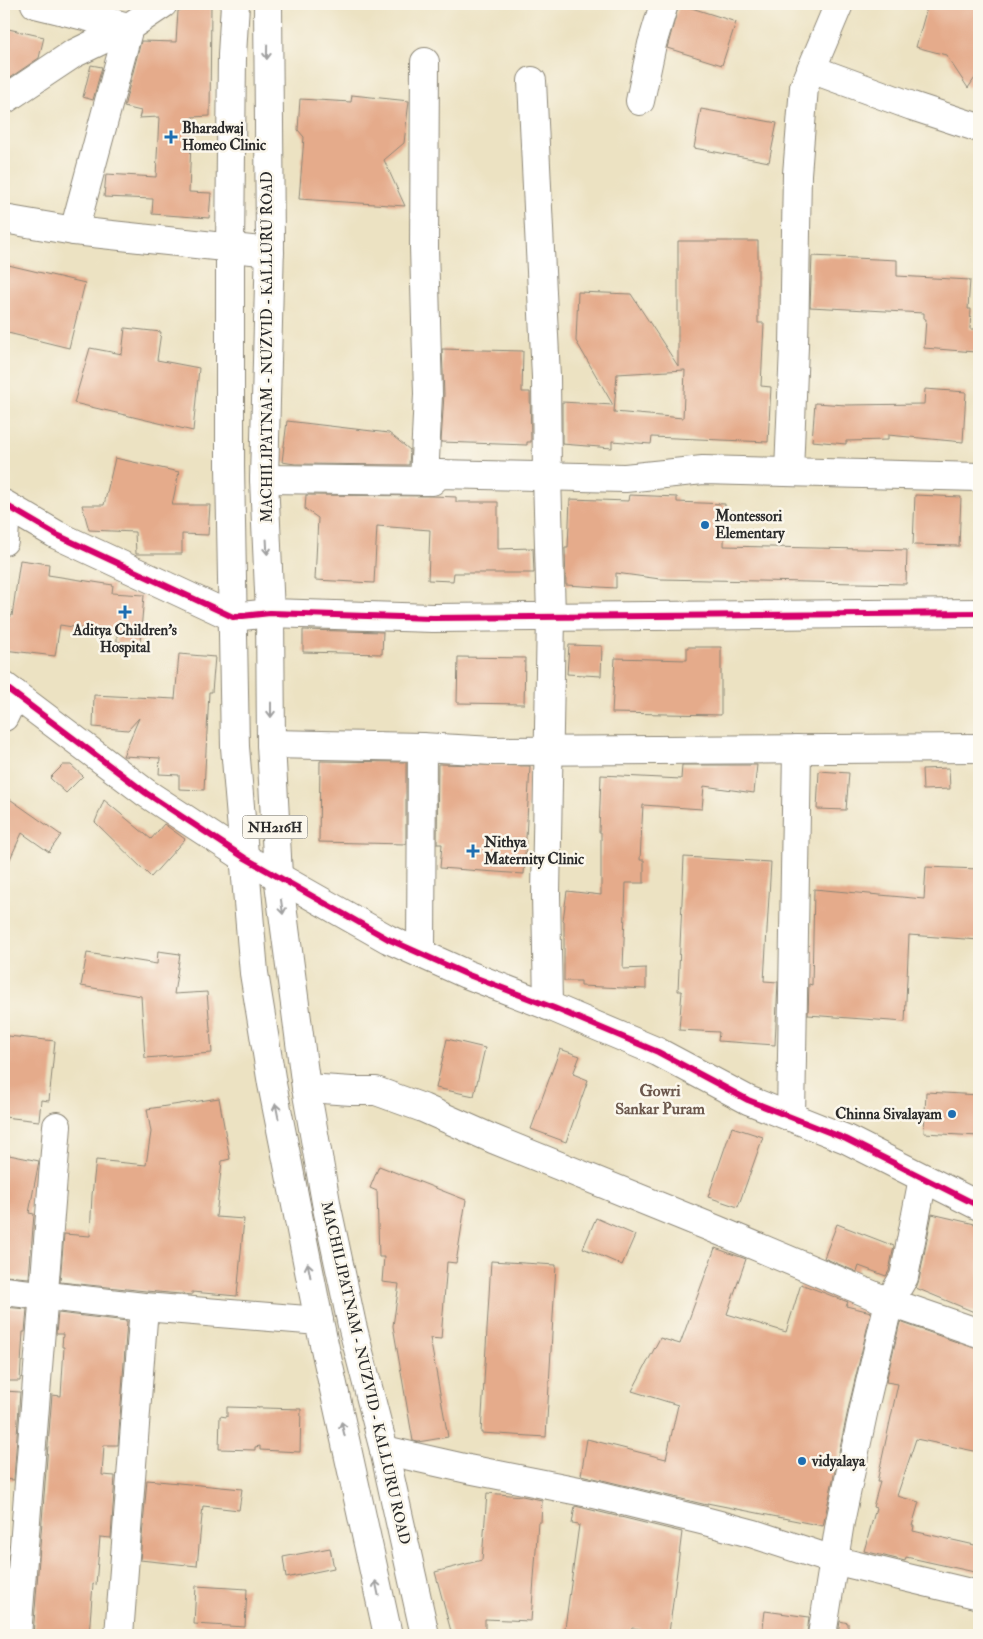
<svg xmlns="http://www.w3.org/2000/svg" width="983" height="1639" font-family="'IM FELL Double Pica',serif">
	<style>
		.building { fill: #e5ab8b; fill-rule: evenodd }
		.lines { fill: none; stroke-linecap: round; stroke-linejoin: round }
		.minor-casing { stroke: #8c8676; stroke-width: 30 }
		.highway-casing { stroke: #8c8676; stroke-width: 30 }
		.minor { stroke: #fff; stroke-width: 28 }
		.highway { stroke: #fff; stroke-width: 28 }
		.cycleway-casing { stroke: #fbf7ec; stroke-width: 9 }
		.cycleway { stroke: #d6006c; stroke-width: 6 }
		.oneway { stroke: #a0a0a0 }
		.poi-dot { fill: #1f6fb2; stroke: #fbf7ec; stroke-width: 2 }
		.labels { text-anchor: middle; stroke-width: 5; stroke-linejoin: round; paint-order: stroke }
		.shield { fill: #fbf7ec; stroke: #696865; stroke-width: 1 }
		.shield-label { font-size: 14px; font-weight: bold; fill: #2b2b2b }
		.poi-label { font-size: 15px; font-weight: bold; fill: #2b2b2b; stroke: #fbf7ec; text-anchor: start }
		.street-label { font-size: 15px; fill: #2b2b2b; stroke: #fbf7ec }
		.neighbourhood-label { font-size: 16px; font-weight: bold; fill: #6c584d; stroke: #fbf7ec }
	</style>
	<rect width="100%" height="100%" fill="#fbf7ec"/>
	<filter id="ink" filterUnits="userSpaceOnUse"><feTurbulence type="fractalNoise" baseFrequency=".02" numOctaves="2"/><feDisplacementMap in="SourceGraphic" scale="10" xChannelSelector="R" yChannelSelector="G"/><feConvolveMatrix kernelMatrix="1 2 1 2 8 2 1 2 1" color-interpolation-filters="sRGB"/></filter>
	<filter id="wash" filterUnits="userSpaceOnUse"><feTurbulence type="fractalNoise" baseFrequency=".0096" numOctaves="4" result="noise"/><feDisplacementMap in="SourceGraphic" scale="20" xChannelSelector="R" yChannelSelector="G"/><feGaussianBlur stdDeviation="1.12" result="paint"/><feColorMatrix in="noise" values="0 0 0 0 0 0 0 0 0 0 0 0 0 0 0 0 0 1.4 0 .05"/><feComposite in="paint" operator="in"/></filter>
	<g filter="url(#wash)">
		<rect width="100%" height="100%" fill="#ece2c2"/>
		<g id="blocks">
			<g class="building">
				<path d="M 197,4 L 211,4 L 210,116 L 192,117 L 189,192 L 211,193 L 209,218 L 152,214 L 153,199 L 104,197 L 106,174 L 156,177 L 159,117 L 139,118 L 141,111 L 124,107 L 141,41 L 176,42 L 178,11 Z"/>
				<path d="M 679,4 L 736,22 L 722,65 L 667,48 Z"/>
				<path d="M 928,4 L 979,4 L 979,72 L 968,88 L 946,55 L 916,47 Z"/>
				<path d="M 4,28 L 44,37 L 39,58 L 8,79 L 4,78 Z"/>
				<path d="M 91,65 L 102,67 L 93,100 L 83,97 Z"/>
				<path d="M 352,95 L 409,101 L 404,143 L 384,160 L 405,206 L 299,199 L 304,137 L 298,130 L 300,99 L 351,102 Z"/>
				<path d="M 701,109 L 777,123 L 769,162 L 694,148 Z"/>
				<path d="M 678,241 L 758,241 L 758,323 L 764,323 L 761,386 L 771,387 L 768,442 L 652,437 L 651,444 L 612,441 L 612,448 L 562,444 L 562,402 L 613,405 L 576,341 L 578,292 L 631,294 L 678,366 ZM 685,370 L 683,418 L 614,412 L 617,374 Z"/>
				<path d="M 812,256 L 897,260 L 897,276 L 970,280 L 968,309 L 971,309 L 970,329 L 976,329 L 975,352 L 924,348 L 926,319 L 924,319 L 924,313 L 810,307 Z"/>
				<path d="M 4,264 L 85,283 L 69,348 L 4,332 Z"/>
				<path d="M 125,328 L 161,332 L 157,360 L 199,368 L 193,431 L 74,403 L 90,348 L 122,354 Z"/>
				<path d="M 442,349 L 523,351 L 522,392 L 530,392 L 531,442 L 527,442 L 527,445 L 441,442 L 444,394 Z"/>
				<path d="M 925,389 L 966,392 L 963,442 L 888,435 L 888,440 L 846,441 L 846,444 L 812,441 L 815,403 L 846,405 L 924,404 Z"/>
				<path d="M 287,421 L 389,433 L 410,450 L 409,465 L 295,464 L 282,462 Z"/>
				<path d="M 115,458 L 179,472 L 172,505 L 210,505 L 208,535 L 182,534 L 182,554 L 136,554 L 135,532 L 89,530 L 82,505 L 104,505 Z"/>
				<path d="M 306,495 L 434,496 L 456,497 L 456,502 L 498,502 L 498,549 L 533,548 L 534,573 L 454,573 L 453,581 L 428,580 L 430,530 L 377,526 L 374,583 L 315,580 L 318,518 L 305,509 Z"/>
				<path d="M 629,495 L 677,497 L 677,502 L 725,504 L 724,546 L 907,550 L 906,584 L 660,579 L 616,573 L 616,588 L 566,585 L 565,548 L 568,548 L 570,499 L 628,501 Z"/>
				<path d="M 915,495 L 961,497 L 959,546 L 913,545 Z"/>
				<path d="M 20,560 L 49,564 L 48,575 L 113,585 L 112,593 L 144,595 L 140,643 L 117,642 L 117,634 L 60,625 L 55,656 L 4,650 L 5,615 L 12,616 Z"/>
				<path d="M 303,630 L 383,632 L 382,654 L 303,652 Z"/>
				<path d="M 569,645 L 602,646 L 601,676 L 567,674 Z"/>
				<path d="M 687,647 L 721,647 L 721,715 L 612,713 L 615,658 L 687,660 Z"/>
				<path d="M 179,654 L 215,657 L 212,692 L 209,692 L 204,790 L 179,789 L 179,775 L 159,774 L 160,758 L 123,756 L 139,718 L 128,730 L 93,727 L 94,695 L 175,699 Z"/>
				<path d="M 458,657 L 525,658 L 524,704 L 457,703 Z"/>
				<path d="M 320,761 L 406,762 L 406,844 L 319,842 Z"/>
				<path d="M 438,764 L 530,766 L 524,874 L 440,868 L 442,844 L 437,844 Z"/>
				<path d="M 63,765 L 71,765 L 83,776 L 66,793 L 50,778 Z"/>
				<path d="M 682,765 L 757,765 L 754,793 L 704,786 L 702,809 L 643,805 L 640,860 L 644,860 L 644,883 L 626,883 L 623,969 L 646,968 L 646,989 L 581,986 L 581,981 L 564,981 L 564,921 L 563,920 L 567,891 L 601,895 L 601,832 L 599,832 L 601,775 L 681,779 Z"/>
				<path d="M 949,768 L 950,789 L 923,790 L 922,769 Z"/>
				<path d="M 819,771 L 849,773 L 846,810 L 817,809 Z"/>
				<path d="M 4,795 L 61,835 L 49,852 L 22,833 L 4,872 Z"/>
				<path d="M 104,800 L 151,839 L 164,824 L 185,839 L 151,877 L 95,822 Z"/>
				<path d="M 684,857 L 771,862 L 764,981 L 778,982 L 775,1045 L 718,1041 L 719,1032 L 679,1030 L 682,991 L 678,991 Z"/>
				<path d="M 926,867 L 979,869 L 979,940 L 909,935 L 905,1022 L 808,1015 L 809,984 L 812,985 L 814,889 L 924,899 Z"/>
				<path d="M 158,951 L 180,954 L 174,994 L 207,992 L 212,1053 L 145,1058 L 141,996 L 81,986 L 87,953 L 157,964 Z"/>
				<path d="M 8,1036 L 55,1041 L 49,1101 L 41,1100 L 39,1121 L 4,1117 L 4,1080 Z"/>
				<path d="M 447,1039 L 485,1048 L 474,1096 L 436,1088 Z"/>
				<path d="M 560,1049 L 580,1056 L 573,1074 L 588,1080 L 566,1142 L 531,1129 Z"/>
				<path d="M 926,1092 L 979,1095 L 979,1136 L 924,1133 Z"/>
				<path d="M 219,1098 L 230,1159 L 222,1161 L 216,1217 L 244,1219 L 237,1296 L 192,1292 L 192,1295 L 146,1291 L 60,1282 L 64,1234 L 90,1236 L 92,1195 L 96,1160 L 146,1165 L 151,1132 L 147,1109 Z"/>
				<path d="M 732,1127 L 763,1137 L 738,1207 L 708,1197 Z"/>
				<path d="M 4,1154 L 39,1161 L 29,1213 L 34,1214 L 29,1278 L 4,1276 Z"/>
				<path d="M 379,1166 L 466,1200 L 456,1263 L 447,1262 L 441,1339 L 430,1338 L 448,1437 L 418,1442 L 413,1441 L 393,1326 L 399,1284 L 382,1282 L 384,1257 L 379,1257 L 377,1191 L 370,1188 Z"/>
				<path d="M 932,1214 L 979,1225 L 979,1314 L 916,1288 L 919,1280 Z"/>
				<path d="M 596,1218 L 635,1235 L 622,1265 L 583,1248 Z"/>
				<path d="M 837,1224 L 894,1246 L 889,1271 L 886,1276 L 859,1266 L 857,1272 L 824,1258 Z"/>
				<path d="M 715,1248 L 746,1259 L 727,1314 L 786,1332 L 801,1284 L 848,1302 L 846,1306 L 871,1312 L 850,1401 L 823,1526 L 707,1503 L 707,1505 L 581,1475 L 587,1439 L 666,1459 L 678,1405 L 632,1391 L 660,1338 L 680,1344 Z"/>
				<path d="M 491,1261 L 556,1265 L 546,1437 L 481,1433 Z"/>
				<path d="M 4,1307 L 27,1309 L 25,1332 L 23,1332 L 20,1381 L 4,1381 Z"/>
				<path d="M 58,1313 L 127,1321 L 118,1445 L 104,1445 L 102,1475 L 115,1476 L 111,1538 L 100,1537 L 96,1585 L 93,1584 L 89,1635 L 33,1635 L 52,1395 L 61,1396 L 64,1347 L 62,1347 L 63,1334 L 56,1334 Z"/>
				<path d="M 900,1322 L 974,1348 L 979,1348 L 979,1452 L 916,1439 L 897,1496 L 919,1502 L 912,1526 L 914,1526 L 913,1531 L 979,1546 L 979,1573 L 906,1557 L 905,1561 L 864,1551 L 876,1508 L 873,1507 L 880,1482 L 877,1482 L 898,1384 L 886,1382 Z"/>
				<path d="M 4,1391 L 20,1392 L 14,1480 L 4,1479 Z"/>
				<path d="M 227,1407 L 301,1409 L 300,1452 L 260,1450 L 260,1446 L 255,1447 L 255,1450 L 219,1449 L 220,1416 L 227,1417 Z"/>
				<path d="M 147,1480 L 242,1489 L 239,1510 L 203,1506 L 197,1566 L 140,1560 Z"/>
				<path d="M 487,1493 L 522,1496 L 542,1500 L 541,1522 L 538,1522 L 531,1621 L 485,1619 L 485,1635 L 452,1635 L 435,1572 L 482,1560 Z"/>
				<path d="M 575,1506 L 682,1532 L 669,1633 L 632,1628 L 631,1635 L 564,1635 L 579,1525 L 572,1524 Z"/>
				<path d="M 4,1544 L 8,1544 L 4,1604 Z"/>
				<path d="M 330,1548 L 334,1568 L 286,1578 L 283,1557 Z"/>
				<path d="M 196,1586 L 247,1589 L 245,1627 L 194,1624 Z"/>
				<path d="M 765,1611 L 809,1617 L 807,1635 L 762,1635 Z"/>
				<path d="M 840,1621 L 848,1623 L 848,1635 L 838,1635 Z"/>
			</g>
		</g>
	</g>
	<g filter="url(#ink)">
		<use href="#blocks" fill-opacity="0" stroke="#8c8676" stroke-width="1"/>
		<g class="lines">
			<g class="minor-casing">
				<g id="minor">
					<path d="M 35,4 L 129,27 L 74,231"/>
					<path d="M 811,69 L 912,106 L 979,128"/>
					<path d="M 532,81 L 546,377 L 547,476 L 551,616 L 546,894 L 548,1006"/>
					<path d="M 4,100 L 73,54 L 129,27 L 163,4"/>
					<path d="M 640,101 L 652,44 L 664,4"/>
					<path d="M 4,219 L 74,231 L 270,252"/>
					<path d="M 789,472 L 794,346 L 797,174 L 804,87 L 839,4"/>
					<path d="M 264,479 L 432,481 L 439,474 L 625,478 L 703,470 L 979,477"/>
					<path d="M 424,481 L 428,394 L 424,247 L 425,62"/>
					<path d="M 4,504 L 57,535 L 233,617 L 270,613 L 433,618 L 979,613"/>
					<path d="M 4,541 L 6,506"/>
					<path d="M 4,686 L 146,793 L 245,858 L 388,939 L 466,974 L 554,1008 L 658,1052 L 748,1100 L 846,1139 L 979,1206"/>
					<path d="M 4,717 L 15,694"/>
					<path d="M 271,744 L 422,747 L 493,751 L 979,748"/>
					<path d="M 421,954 L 422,747"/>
					<path d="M 306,1088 L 352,1091 L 376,1091 L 423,1108 L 493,1139 L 715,1229 L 889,1302 L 979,1333"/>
					<path d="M 791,1117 L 797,749"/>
					<path d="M 4,1291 L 144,1307 L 319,1321"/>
					<path d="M 384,1450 L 468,1469 L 594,1494 L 701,1520 L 754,1534 L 833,1560 L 979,1595"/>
					<path d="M 17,1635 L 57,1126"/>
					<path d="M 119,1635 L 144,1307"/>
					<path d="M 822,1635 L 840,1522 L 865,1404 L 889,1302 L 904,1277 L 923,1178"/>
				</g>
			</g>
			<g class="highway-casing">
				<g id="highway">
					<path d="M 235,4 L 232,55 L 230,248 L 230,466 L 235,747 L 254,973 L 272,1084 L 319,1321 L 388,1635"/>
					<path d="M 268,4 L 270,244 L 264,479 L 270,613 L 271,744 L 278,875 L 306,1088 L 327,1208 L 352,1325 L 384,1450 L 425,1635"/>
				</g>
			</g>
			<use href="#minor" class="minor"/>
			<use href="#highway" class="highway"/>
			<g class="cycleway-casing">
				<g id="cycleway">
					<path d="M 4,504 L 57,535 L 233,617 L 270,613 L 433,618 L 979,613"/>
					<path d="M 4,686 L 146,793 L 245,858 L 388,939 L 466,974 L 554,1008 L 658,1052 L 748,1100 L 846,1139 L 979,1206"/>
				</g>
			</g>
			<use href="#cycleway" class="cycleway"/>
		</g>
		<defs><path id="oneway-shaft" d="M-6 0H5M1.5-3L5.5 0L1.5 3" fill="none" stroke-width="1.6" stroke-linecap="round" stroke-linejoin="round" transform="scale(1.25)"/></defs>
		<g class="oneway">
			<use href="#oneway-shaft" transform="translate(267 52) rotate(91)"/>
			<use href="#oneway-shaft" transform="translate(267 547) rotate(87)"/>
			<use href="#oneway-shaft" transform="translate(271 710) rotate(90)"/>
			<use href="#oneway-shaft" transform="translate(282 907) rotate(82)"/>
			<use href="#oneway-shaft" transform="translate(277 1111) rotate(-101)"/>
			<use href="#oneway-shaft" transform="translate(309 1270) rotate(-101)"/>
			<use href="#oneway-shaft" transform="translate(343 1429) rotate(-103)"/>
			<use href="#oneway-shaft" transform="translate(377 1588) rotate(-102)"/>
		</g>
	</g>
	<g class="poi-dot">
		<path d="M168.5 129.5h5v5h5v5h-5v5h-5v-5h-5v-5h5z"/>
		<circle cx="705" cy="525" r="5"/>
		<path d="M122.5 604.5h5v5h5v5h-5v5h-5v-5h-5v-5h5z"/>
		<path d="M470.5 843.5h5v5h5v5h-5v5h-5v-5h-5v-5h5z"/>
		<circle cx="952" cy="1114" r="5"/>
		<circle cx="802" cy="1461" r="5"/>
	</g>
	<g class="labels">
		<rect class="shield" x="242.5" y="815.5" width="65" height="23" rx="4"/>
		<g class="shield-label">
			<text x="275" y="832">NH216H</text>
		</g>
		<g class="poi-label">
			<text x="182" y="133">Bharadwaj<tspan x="182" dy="17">Homeo Clinic</tspan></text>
			<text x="715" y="521">Montessori<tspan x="715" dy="17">Elementary</tspan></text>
			<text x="125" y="635" text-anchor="middle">Aditya Children's<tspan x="125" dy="17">Hospital</tspan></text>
			<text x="484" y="847">Nithya<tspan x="484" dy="17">Maternity Clinic</tspan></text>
			<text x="942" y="1119" text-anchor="end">Chinna Sivalayam</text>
			<text x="812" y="1466">vidyalaya</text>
		</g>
		<g class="street-label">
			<text transform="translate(267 347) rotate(-90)" y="5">MACHILIPATNAM - NUZVID - KALLURU ROAD</text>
			<text transform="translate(366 1373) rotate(77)" y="5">MACHILIPATNAM - NUZVID - KALLURU ROAD</text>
		</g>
		<g class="neighbourhood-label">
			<text x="660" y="1096">Gowri<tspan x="660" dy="18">Sankar Puram</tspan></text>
		</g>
	</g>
	<rect width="983" height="1639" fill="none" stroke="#fbf7ec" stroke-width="20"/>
</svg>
